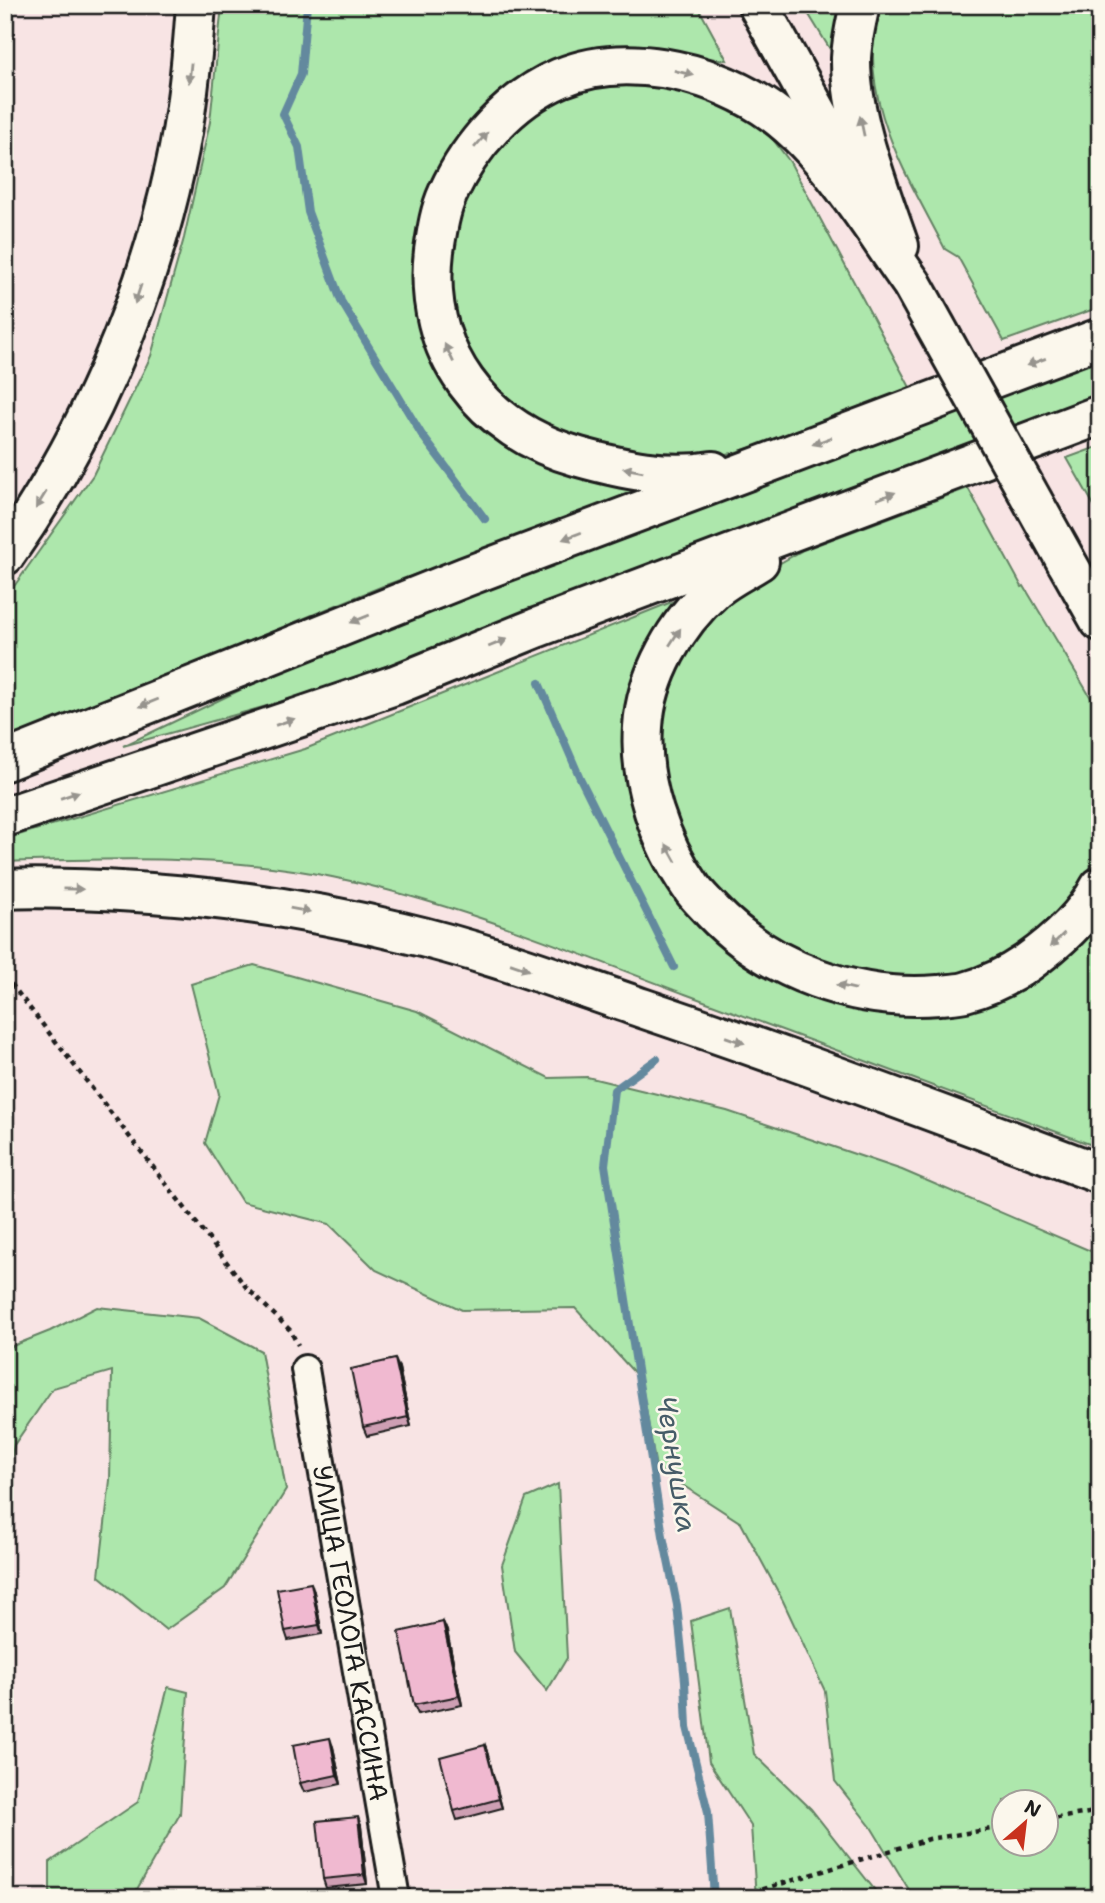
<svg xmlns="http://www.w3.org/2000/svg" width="1105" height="1903" font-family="'Shantell Sans',sans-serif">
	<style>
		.green { fill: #ade7ac; stroke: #648264; stroke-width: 2; fill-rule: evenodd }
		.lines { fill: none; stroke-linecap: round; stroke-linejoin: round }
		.stream { stroke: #64899e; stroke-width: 8 }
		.minor-casing { stroke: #1c1c1c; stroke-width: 32 }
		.secondary-casing { stroke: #1c1c1c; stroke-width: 44 }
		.trunk-casing { stroke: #1c1c1c; stroke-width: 44 }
		.path { stroke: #1c1c1c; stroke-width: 4.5; stroke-dasharray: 5 5; stroke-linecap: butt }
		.minor { stroke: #fbf7ec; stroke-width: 26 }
		.secondary { stroke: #fbf7ec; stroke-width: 38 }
		.trunk { stroke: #fbf7ec; stroke-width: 38 }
		.trunk-bridge-casing { stroke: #1c1c1c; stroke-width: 44; stroke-linecap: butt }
		.trunk-bridge { stroke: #fbf7ec; stroke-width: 38 }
		.wall { fill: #ce9fb3; stroke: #1c1c1c; stroke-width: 2 }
		.shaded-wall { fill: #a88292; stroke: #1c1c1c; stroke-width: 2 }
		.building { fill: #f0b9d0; stroke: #1c1c1c; stroke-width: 2 }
		.oneway { fill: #97948e }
		.labels { text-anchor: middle; stroke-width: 5; stroke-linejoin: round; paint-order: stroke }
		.street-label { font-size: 26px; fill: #1c1c1c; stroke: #fbf7ec }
		.water-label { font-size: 28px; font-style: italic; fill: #465c68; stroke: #fbf7ec }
	</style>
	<rect width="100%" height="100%" fill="#f8e4e4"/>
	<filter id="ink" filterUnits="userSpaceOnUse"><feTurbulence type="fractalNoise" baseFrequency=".0143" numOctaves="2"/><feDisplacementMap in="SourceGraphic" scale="14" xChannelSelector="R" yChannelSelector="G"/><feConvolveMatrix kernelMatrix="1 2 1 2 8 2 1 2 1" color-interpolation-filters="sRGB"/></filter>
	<g filter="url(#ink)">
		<g class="green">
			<path d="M 222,5 L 697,5 L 727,60 L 616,49 L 543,64 L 491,99 L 451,145 L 432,183 L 419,224 L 414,283 L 418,318 L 426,349 L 446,387 L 475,423 L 512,448 L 661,486 L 383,586 L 5,741 L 5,599 L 93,475 L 151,356 L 184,238 L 210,122 Z"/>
			<path d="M 803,5 L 839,5 L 833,54 Z"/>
			<path d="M 879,5 L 1100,5 L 1100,307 L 1004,341 L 958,257 L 945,249 C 905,171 855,97 879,5 Z"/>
			<path d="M 618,82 L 692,91 L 746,116 L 768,133 L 790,162 L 913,393 L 822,426 L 733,453 L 694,458 L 615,453 L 530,424 L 467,358 L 450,298 L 455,221 L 474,177 L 522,118 L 570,93 Z"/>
			<path d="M 1100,357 L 1100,399 L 588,593 L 306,695 L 123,746 L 282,670 L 483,585 Z"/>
			<path d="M 1100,446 L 1100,516 L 1067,458 Z"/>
			<path d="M 968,488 L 1022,587 L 1024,586 L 1100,713 L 1100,855 L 1077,892 L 1055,921 L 991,964 L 946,978 L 866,976 L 816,961 L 766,936 L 709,885 L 673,823 L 661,769 L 662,713 L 672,680 L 689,648 L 729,599 L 763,573 L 803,550 Z"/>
			<path d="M 689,595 L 631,710 L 720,942 L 783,986 L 820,997 L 889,1013 L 1100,909 L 1100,1148 C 962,1096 823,1046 685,994 C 569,950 453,902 332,877 C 226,855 113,858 5,862 L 5,839 L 305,749 Z"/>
			<path d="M 254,965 L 417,1011 L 549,1078 L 587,1077 L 727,1111 L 902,1170 L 1100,1255 L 1100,1898 L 914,1898 L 871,1827 L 835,1781 L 825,1691 L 783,1601 L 741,1523 L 656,1468 L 641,1380 L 575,1308 L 462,1310 L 376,1270 L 329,1224 L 242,1202 L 205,1143 L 219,1094 L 191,984 ZM 1004,1801 L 1046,1801 L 1046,1843 L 1004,1843 Z"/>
			<path d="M 97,1307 L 199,1318 L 261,1351 L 286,1490 L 225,1588 L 166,1630 L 99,1576 L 110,1480 L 112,1371 L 53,1388 L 14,1445 L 5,1493 L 5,1349 L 50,1331 Z"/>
			<path d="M 558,1484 L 567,1658 L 547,1691 L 515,1652 L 502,1565 L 526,1498 Z"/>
			<path d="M 730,1608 L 754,1754 L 811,1809 L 881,1898 L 756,1898 L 751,1826 L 709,1762 L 691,1621 Z"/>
			<path d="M 168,1687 L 188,1692 L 180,1814 L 132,1898 L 50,1898 L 50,1862 L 138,1802 Z"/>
		</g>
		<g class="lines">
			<g class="stream">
				<path d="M 307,5 L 301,74 L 283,114 L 299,147 L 308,212 L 341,301 L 422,435 L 485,519"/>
				<path d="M 539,683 L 580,778 L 674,967"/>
				<path d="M 657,1059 L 614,1090 L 605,1165 L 663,1536 L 677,1605 L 685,1681 L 687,1727 L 708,1812 L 714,1898"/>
			</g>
			<g class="minor-casing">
				<g id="minor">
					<path id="s1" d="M 305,1369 L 396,1898"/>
				</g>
			</g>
			<g class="secondary-casing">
				<path id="secondary" d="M 5,889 C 43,887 82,889 120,891 C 215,896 309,909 402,932 C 484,951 563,981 642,1008 C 796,1060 948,1117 1100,1174"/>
			</g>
			<g class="trunk-casing">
				<g id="trunk">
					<path d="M 758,5 L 847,166"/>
					<path d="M 860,5 C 856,22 852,41 851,58 C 850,117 880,191 899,246"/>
					<path d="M 713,471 C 667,479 622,469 579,457 C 482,430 422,352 434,251 C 437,231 440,210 448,193 C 470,145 511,99 560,78 C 624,51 706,70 763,106 C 823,144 871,227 912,284"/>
					<path d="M 5,555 C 86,441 145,305 175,168 C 187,115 192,60 196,5"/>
					<path d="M 759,561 C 745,570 728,578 715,589 C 676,623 646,676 643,727 C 639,782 660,843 691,887 C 697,896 705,903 712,911 C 769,971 857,1002 939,995 C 947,994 957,994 965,992 C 988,986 1008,976 1027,963 C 1055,943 1084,918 1100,887"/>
					<path d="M 1066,561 L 1100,621"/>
					<path d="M 5,761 L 465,577 L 1100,338"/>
					<path d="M 5,817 L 395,685 L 536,628 L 1100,415"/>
				</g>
			</g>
			<g class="path">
				<path d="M 5,976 L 246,1287 L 290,1330 L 298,1345"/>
				<path d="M 1046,1820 L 1100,1811"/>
				<path d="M 734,1898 L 929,1839 L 1004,1827"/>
			</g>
			<use href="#minor" class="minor"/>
			<use href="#secondary" class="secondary"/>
			<use href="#trunk" class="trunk"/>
			<g class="trunk-bridge-casing">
				<path id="trunk-bridge" d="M 912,284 L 1066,561"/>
			</g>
			<use href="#trunk-bridge" class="trunk-bridge"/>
		</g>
		<g class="wall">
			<path d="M 399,1368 L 411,1426 L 367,1436 L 363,1427 Z"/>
			<path d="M 314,1592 L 322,1634 L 288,1640 L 285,1631 Z"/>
			<path d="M 443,1622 L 447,1631 L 462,1705 L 418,1714 L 414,1705 Z"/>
			<path d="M 485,1745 L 502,1808 L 457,1820 L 454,1811 Z"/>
			<path d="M 333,1747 L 341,1784 L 304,1792 L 300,1783 Z"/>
			<path d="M 361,1826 L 367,1884 L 326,1888 L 323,1879 Z"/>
		</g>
		<g class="shaded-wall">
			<path d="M 395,1359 L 399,1368 L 411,1426 L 408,1417 Z"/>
			<path d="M 311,1583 L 314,1592 L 322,1634 L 319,1625 Z"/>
			<path d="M 443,1622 L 447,1631 L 462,1705 L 459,1696 Z"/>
			<path d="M 330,1738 L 333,1747 L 341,1784 L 337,1775 Z"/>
			<path d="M 485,1745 L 488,1755 L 502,1808 L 499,1799 Z"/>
			<path d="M 358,1817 L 361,1826 L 367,1884 L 364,1875 Z"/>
		</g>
		<g class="building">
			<path d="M 395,1359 L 408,1417 L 363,1427 L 351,1369 Z"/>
			<path d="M 311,1583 L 319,1625 L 285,1631 L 277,1589 Z"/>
			<path d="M 443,1622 L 459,1696 L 414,1705 L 399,1632 Z"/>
			<path d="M 330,1738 L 337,1775 L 300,1783 L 293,1745 Z"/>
			<path d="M 485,1745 L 499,1799 L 454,1811 L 440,1757 Z"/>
			<path d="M 358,1817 L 364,1875 L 323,1879 L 317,1821 Z"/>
		</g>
		<defs><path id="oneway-solid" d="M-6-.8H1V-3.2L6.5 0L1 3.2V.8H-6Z" transform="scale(1.75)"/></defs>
		<g class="oneway">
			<use href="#oneway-solid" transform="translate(190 73) rotate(96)"/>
			<use href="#oneway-solid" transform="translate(684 73) rotate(14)"/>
			<use href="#oneway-solid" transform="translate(862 126) rotate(-102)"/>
			<use href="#oneway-solid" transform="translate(481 140) rotate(-49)"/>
			<use href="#oneway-solid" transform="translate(138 294) rotate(108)"/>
			<use href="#oneway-solid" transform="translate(449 353) rotate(-116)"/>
			<use href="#oneway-solid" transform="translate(1036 362) rotate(160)"/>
			<use href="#oneway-solid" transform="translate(822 441) rotate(160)"/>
			<use href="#oneway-solid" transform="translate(633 470) rotate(-170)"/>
			<use href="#oneway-solid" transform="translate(886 496) rotate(-21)"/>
			<use href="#oneway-solid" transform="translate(41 500) rotate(122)"/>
			<use href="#oneway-solid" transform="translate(572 536) rotate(159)"/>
			<use href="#oneway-solid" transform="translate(360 619) rotate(158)"/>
			<use href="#oneway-solid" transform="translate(675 637) rotate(-57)"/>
			<use href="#oneway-solid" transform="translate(498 643) rotate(-22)"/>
			<use href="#oneway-solid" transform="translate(149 703) rotate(158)"/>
			<use href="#oneway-solid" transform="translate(285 722) rotate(-19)"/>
			<use href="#oneway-solid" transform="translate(70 795) rotate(-19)"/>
			<use href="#oneway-solid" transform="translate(671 853) rotate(-119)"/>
			<use href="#oneway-solid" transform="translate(73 889) rotate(1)"/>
			<use href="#oneway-solid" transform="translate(300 910) rotate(10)"/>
			<use href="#oneway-solid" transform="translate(1057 940) rotate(136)"/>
			<use href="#oneway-solid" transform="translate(520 967) rotate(19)"/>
			<use href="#oneway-solid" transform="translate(846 987) rotate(-167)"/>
			<use href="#oneway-solid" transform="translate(735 1040) rotate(19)"/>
		</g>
	</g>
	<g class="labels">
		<g class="street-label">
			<text dy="9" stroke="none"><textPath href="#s1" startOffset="268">УЛИЦА ГЕОЛОГА КАССИНА</textPath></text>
		</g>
		<g class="water-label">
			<text transform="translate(677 1464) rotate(81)" y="10">Чернушка</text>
		</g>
	</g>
	<rect width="1105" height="1903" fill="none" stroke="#fbf7ec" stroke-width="28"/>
	<rect x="14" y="14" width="1077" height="1875" fill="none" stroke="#1c1c1c" stroke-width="2.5" filter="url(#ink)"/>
	<g transform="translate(1025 1823) rotate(28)"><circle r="33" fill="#fbf7ec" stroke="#a29f99" stroke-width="2"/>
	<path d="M0-5L12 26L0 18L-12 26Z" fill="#c8321e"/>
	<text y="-10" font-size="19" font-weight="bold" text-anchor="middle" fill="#1c1c1c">N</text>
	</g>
</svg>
